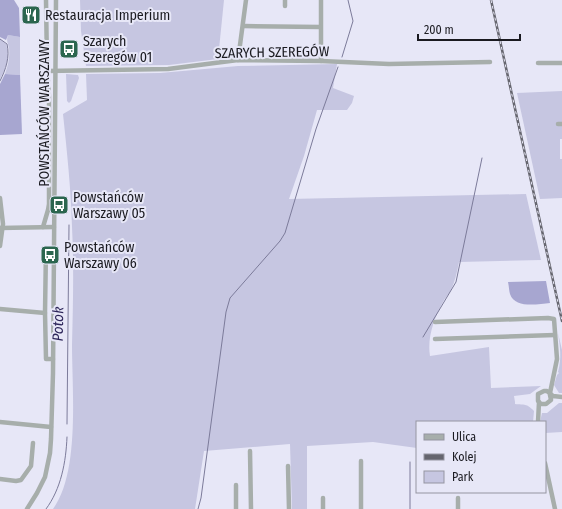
<svg xmlns="http://www.w3.org/2000/svg" width="562" height="509" font-family="'Fira Sans Condensed',sans-serif">
	<style>
		.green { fill: #c6c6e1 }
		.forest { fill: #a7a6d0 }
		.lines { fill: none; stroke-linecap: round; stroke-linejoin: round }
		.stream { stroke: #7c7b9a; stroke-width: 1 }
		.minor { stroke: #a7aeab; stroke-width: 4.5 }
		.rail-casing { stroke: #65656e; stroke-width: 2.5 }
		.rail { stroke: #e7e7f7; stroke-width: 1; stroke-dasharray: 3; stroke-linecap: butt }
		.labels { text-anchor: middle; stroke-width: 4; stroke-linejoin: round; paint-order: stroke }
		.poi-label { font-size: 14px; fill: #1a1a20; stroke: #e7e7f7; text-anchor: start }
		.street-label { font-size: 14px; fill: #1a1a20; stroke: #e7e7f7 }
		.water-label { font-size: 15px; font-style: italic; fill: #2d265a; stroke: #e7e7f7 }
	</style>
	<rect width="100%" height="100%" fill="#e7e7f7"/>
	<g class="green">
		<path d="M 80,0 L 224,0 L 218,59 L 169,65 L 86,66 L 81,31 Z"/>
		<path d="M 8,35 L 20,37 L 20,75 L 5,74 C 8,66 10,57 9,48 C 8,43 6,41 8,35 Z"/>
		<path d="M 0,39 L 6,44 C 10,57 6,68 0,79 Z"/>
		<path d="M 337,64 L 333,88 L 354,96 L 352,103 L 347,110 L 317,110 L 304,156 L 289,199 L 526,194 L 541,260 L 459,262 C 457,272 455,282 450,292 C 448,295 445,298 443,302 C 434,318 427,338 430,356 L 489,347 L 491,388 L 541,386 L 530,394 L 514,396 L 515,402 L 530,401 L 515,402 L 515,404 C 525,405 526,403 534,411 L 533,422 L 417,422 L 417,448 L 373,442 L 307,446 L 307,509 L 292,509 L 290,444 L 204,451 L 195,509 L 53,509 C 80,472 72,390 72,345 C 73,306 74,266 72,227 C 71,189 67,152 63,114 L 87,100 L 86,74 L 160,73 L 238,66 Z"/>
		<path d="M 66,74 L 78,75 L 79,78 L 71,101 L 69,103 L 67,101 Z"/>
		<path d="M 562,91 L 562,139 L 560,139 L 560,159 L 562,159 L 562,198 L 540,199 L 517,93 Z"/>
		<path d="M 558,333 L 562,350 L 562,393 L 559,393 L 554,385 L 557,375 L 559,373 L 558,372 C 562,358 560,347 558,333 Z"/>
		<path d="M 559,403 L 562,403 L 562,432 L 545,433 L 545,422 L 540,422 L 542,413 L 547,413 Z"/>
	</g>
	<g class="forest">
		<path d="M 0,0 L 14,0 L 19,8 L 20,37 L 8,35 L 6,40 L 0,37 Z"/>
		<path d="M 5,74 L 20,75 L 22,134 L 0,135 L 0,84 Z"/>
		<path d="M 546,281 L 550,303 C 538,304 515,309 510,294 C 509,291 509,286 508,282 Z"/>
	</g>
	<g class="lines">
		<g class="stream">
			<path d="M 0,39 L 7,44 C 10,57 6,69 0,81"/>
			<path d="M 342,57 L 353,21 L 348,0"/>
			<path d="M 423,337 L 456,282 L 482,158"/>
			<path d="M 67,424 L 69,225"/>
			<path d="M 410,462 L 410,509"/>
			<path d="M 46,509 C 61,489 66,462 67,437"/>
			<path d="M 198,509 L 201,498 L 226,312 L 230,298 L 280,241 L 285,233 L 316,129 L 338,67"/>
		</g>
		<g class="minor">
			<path d="M 285,0 L 285,6"/>
			<path d="M 321,0 L 321,61"/>
			<path d="M 244,26 L 320,27"/>
			<path d="M 238,60 L 246,0"/>
			<path d="M 538,63 L 562,63"/>
			<path d="M 47,71 L 168,69 L 238,60 L 321,61 L 389,64 L 490,62"/>
			<path d="M 558,124 L 562,124"/>
			<path d="M 0,198 L 3,224 L 0,246"/>
			<path d="M 43,227 L 48,210 L 49,204 L 49,97 L 47,65 L 46,0"/>
			<path d="M 0,228 L 54,227"/>
			<path d="M 46,248 L 45,313 L 46,359 L 53,359"/>
			<path d="M 0,309 L 45,313"/>
			<path d="M 435,322 L 548,318 L 554,319 L 557,359 L 550,393"/>
			<path d="M 435,339 L 555,335"/>
			<path d="M 550,395 L 551,400 L 546,404 L 541,404 L 538,401 L 538,394 L 544,391 L 547,391 L 553,396 L 562,397"/>
			<path d="M 0,422 L 51,427"/>
			<path d="M 538,422 L 539,402"/>
			<path d="M 250,451 L 251,509"/>
			<path d="M 361,461 L 361,509"/>
			<path d="M 545,463 L 555,509"/>
			<path d="M 288,466 L 289,509"/>
			<path d="M 0,479 L 16,481 L 21,480 L 31,466 L 33,443"/>
			<path d="M 236,485 L 236,509"/>
			<path d="M 323,498 L 323,509"/>
			<path d="M 458,498 L 458,509"/>
			<path d="M 27,509 L 37,493 L 45,477 L 50,453 L 51,439 L 53,373 L 56,0"/>
		</g>
		<g class="rail-casing">
			<path id="rail" d="M 491,0 L 562,321"/>
		</g>
		<use href="#rail" class="rail"/>
	</g>
	<defs>
		<g id="restaurant-square" transform="scale(1)"><rect x="-9" y="-9" width="18" height="18" rx="4" fill="#2b664f" stroke="#e7e7f7"/><path d="M-5-6h1v4h1v-4h1v4h1v-4h1v5L-1.5 .5V6h-2V.5L-5-1ZM5-6V6H3V1.5H1.5Q1.5-4 5-6Z" fill="#fff"/></g>
		<g id="bus-square" transform="scale(1)"><rect x="-9" y="-9" width="18" height="18" rx="4" fill="#2b664f" stroke="#e7e7f7"/><path d="M-5-6H5V4H4V6H2V4H-2V6H-4V4H-5ZM-3.5-4V0h7V-4ZM-3.5 1.2v1.5H-2V1.2ZM2 1.2v1.5H3.5V1.2Z" fill="#fff"/></g>
	</defs>
	<g fill-rule="evenodd">
		<use href="#restaurant-square" x="31" y="15"/>
		<use href="#bus-square" x="69" y="49"/>
		<use href="#bus-square" x="59" y="205"/>
		<use href="#bus-square" x="50" y="255"/>
	</g>
	<g class="labels">
		<g class="poi-label">
			<text x="45" y="20">Restauracja Imperium</text>
			<text x="83" y="46">Szarych<tspan x="83" dy="16">Szeregów 01</tspan></text>
			<text x="73" y="202">Powstańców<tspan x="73" dy="16">Warszawy 05</tspan></text>
			<text x="64" y="252">Powstańców<tspan x="64" dy="16">Warszawy 06</tspan></text>
		</g>
		<g class="street-label">
			<text transform="translate(272 52) rotate(-1)" y="5">SZARYCH SZEREGÓW</text>
			<text transform="translate(44 113) rotate(-90)" y="5">POWSTAŃCÓW WARSZAWY</text>
		</g>
		<g class="water-label">
			<text transform="translate(58 324) rotate(-89)" y="5">Potok</text>
		</g>
	</g>
	<rect x="416" y="421" width="130" height="72" fill="#e7e7f7" stroke="#9595a1"/>
	<rect x="424" y="434" width="20" height="6" fill="#a7aeab" stroke="#9595a1"/>
	<text x="452" y="441" font-size="12" fill="#1a1a20">Ulica</text>
	<rect x="424" y="454" width="20" height="6" fill="#65656e" stroke="#9595a1"/>
	<text x="452" y="461" font-size="12" fill="#1a1a20">Kolej</text>
	<rect x="424" y="471" width="20" height="12" fill="#c6c6e1" stroke="#9595a1"/>
	<text x="452" y="481" font-size="12" fill="#1a1a20">Park</text>
	<path d="M418 34v6h102v-6" fill="none" stroke="#1a1a20" stroke-width="2"/>
	<text x="424" y="34" font-size="12" fill="#1a1a20" stroke="#e7e7f7" stroke-width="3" paint-order="stroke">200 m</text>
</svg>
